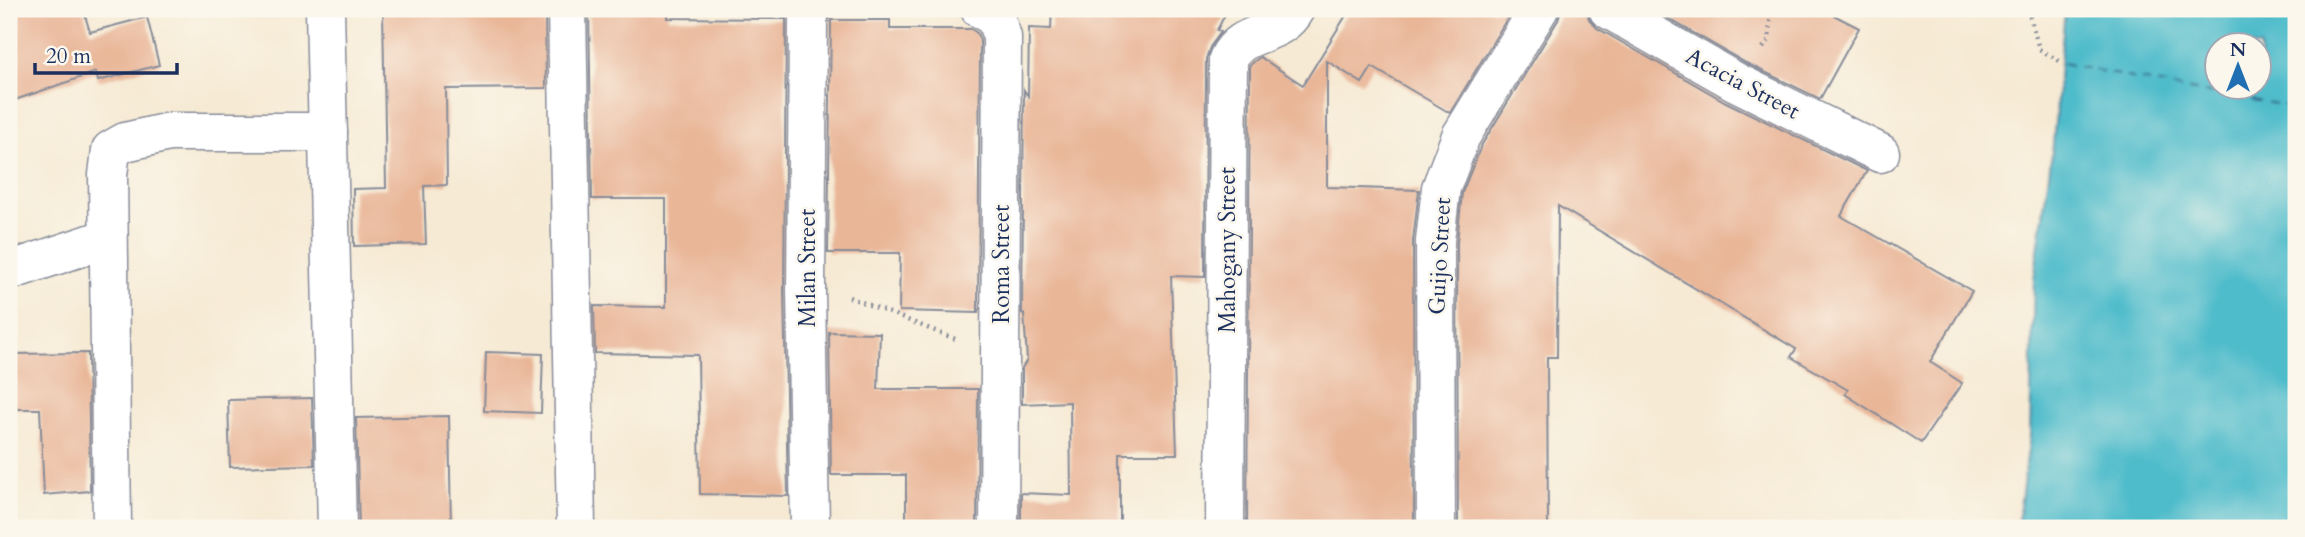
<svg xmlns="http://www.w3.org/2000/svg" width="2305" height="537" font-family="Cardo,serif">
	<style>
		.water { fill: #50bccb; stroke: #367694; stroke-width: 2; fill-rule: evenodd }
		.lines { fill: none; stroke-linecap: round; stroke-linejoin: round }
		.ferry { stroke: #2b597f; stroke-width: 2; stroke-dasharray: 9 7; stroke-linecap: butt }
		.building { fill: #e9b698 }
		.minor-casing { stroke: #888c99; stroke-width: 41 }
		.path { stroke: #888c99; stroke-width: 4.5; stroke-dasharray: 2 5; stroke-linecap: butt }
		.minor { stroke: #fff; stroke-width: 38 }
		.labels { text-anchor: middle; stroke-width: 5; stroke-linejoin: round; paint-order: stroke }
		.street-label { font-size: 23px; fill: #1b2f5e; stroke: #fbf7ec }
	</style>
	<rect width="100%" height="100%" fill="#fbf7ec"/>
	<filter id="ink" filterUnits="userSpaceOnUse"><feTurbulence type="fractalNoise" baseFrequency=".0143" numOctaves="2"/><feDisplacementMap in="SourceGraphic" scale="14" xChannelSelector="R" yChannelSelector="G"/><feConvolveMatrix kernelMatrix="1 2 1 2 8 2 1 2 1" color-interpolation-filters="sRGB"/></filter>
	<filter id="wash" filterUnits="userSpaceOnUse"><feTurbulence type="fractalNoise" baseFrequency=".00686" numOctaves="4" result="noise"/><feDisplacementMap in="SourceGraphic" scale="28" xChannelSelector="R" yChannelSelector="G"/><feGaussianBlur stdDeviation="1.57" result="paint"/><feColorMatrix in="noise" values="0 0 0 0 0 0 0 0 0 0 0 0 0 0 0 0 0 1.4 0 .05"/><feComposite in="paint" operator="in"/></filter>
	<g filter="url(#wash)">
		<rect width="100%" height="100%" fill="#f6ead4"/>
		<path class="water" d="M 2065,9 L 2296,9 L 2296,528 L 2017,528 L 2030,436 L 2034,279 L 2053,145 ZM 2218,46 L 2260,46 L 2260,88 L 2218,88 Z"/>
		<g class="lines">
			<path class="ferry" d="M 2063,63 L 2183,89 L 2296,107"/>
		</g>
		<g id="blocks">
			<g class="building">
				<path d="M 9,9 L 83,9 L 90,32 L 147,17 L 159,65 L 98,81 L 96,72 L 9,102 Z"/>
				<path d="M 383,9 L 545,9 L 546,88 L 446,89 L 447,185 L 424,186 L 426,244 L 354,246 L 353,189 L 386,188 Z"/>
				<path d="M 589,9 L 668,9 L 668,18 L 786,19 L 784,291 L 788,496 L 700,494 L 698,355 L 595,353 L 594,306 L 666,307 L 666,199 L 592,199 Z"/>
				<path d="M 1052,9 L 1228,9 L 1217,30 L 1221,32 L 1210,47 L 1206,59 L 1205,277 L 1171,276 L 1177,454 L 1120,454 L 1120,528 L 1021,528 L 1021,493 L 1071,495 L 1070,402 L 1022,404 L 1022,368 L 1027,360 L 1024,314 L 1022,313 L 1024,90 L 1028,96 L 1029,28 L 1051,29 Z"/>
				<path d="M 1350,9 L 1513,9 L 1450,113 L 1372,67 L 1362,83 L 1327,61 L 1327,187 L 1419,190 L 1413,241 L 1414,528 L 1247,528 L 1250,65 L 1260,57 L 1303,85 Z"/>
				<path d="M 1561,9 L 1586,9 L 1589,19 L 1597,28 L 1726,102 L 1867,171 L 1841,216 L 1972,291 L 1930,362 L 1962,383 L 1921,443 L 1845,394 L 1848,390 L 1791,357 L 1796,349 L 1558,206 L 1557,357 L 1547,357 L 1548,528 L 1458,528 L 1457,242 L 1462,193 L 1481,146 L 1558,20 Z"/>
				<path d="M 1652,9 L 1822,9 L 1859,28 L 1820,99 L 1746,63 Z"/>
				<path d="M 831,20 L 890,20 L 890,29 L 971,29 L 977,33 L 980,41 L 978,313 L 899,311 L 900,253 L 828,253 Z"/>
				<path d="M 829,332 L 880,333 L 878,389 L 978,389 L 977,528 L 906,528 L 906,475 L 831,475 Z"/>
				<path d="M 486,352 L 543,354 L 541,413 L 484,411 Z"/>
				<path d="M 88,353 L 90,491 L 44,495 L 40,409 L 9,409 L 9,354 Z"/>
				<path d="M 312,398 L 314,465 L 230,467 L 228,400 Z"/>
				<path d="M 449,416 L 451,528 L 359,528 L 356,418 Z"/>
			</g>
		</g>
	</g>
	<g filter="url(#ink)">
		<use href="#blocks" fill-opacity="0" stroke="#888c99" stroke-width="2"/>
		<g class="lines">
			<g class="minor-casing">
				<g id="minor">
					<path d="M 325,9 L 337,528"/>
					<path d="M 567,9 L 576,528"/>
					<path d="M 980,9 L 995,17 L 1002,37 L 999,528"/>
					<path d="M 1608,9 L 1736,82 L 1880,153"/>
					<path d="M 9,271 L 108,238"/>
					<path d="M 112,528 L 108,175 L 111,150 L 125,142 L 169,132 L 328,132"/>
					<path d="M 810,528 L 806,291 L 808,20 L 811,9"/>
					<path d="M 1225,528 L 1228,59 C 1242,28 1279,39 1295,9"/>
					<path d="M 1436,528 L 1435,241 L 1441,188 L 1461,136 L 1539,9"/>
				</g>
			</g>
			<g class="path">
				<path d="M 2028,9 L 2039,49 L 2063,63"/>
				<path d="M 1763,48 L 1769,40 L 1771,9"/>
				<path d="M 849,297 L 958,340"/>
				<path d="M 1954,528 L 1954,520"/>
			</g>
			<use href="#minor" class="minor"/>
		</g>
	</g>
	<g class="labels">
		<g class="street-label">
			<text transform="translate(1743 83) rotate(28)" y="8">Acacia Street</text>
			<text transform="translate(1227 250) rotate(-90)" y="8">Mahogany Street</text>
			<text transform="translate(1439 256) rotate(-87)" y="8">Guijo Street</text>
			<text transform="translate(1001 264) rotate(-90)" y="8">Roma Street</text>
			<text transform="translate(807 268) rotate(-90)" y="8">Milan Street</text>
		</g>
	</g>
	<rect width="2305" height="537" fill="none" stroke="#fbf7ec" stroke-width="35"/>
	<g transform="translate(2238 66)"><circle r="33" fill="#fbf7ec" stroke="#a1a7b3" stroke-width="2"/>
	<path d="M0-5L12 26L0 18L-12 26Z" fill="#1f6fb2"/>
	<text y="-10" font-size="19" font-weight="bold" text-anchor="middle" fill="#1b2f5e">N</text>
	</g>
	<path d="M35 63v10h142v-10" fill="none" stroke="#1b2f5e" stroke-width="3.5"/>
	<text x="46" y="63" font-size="21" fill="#1b2f5e" stroke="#fbf7ec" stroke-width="5" paint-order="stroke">20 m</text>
</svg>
